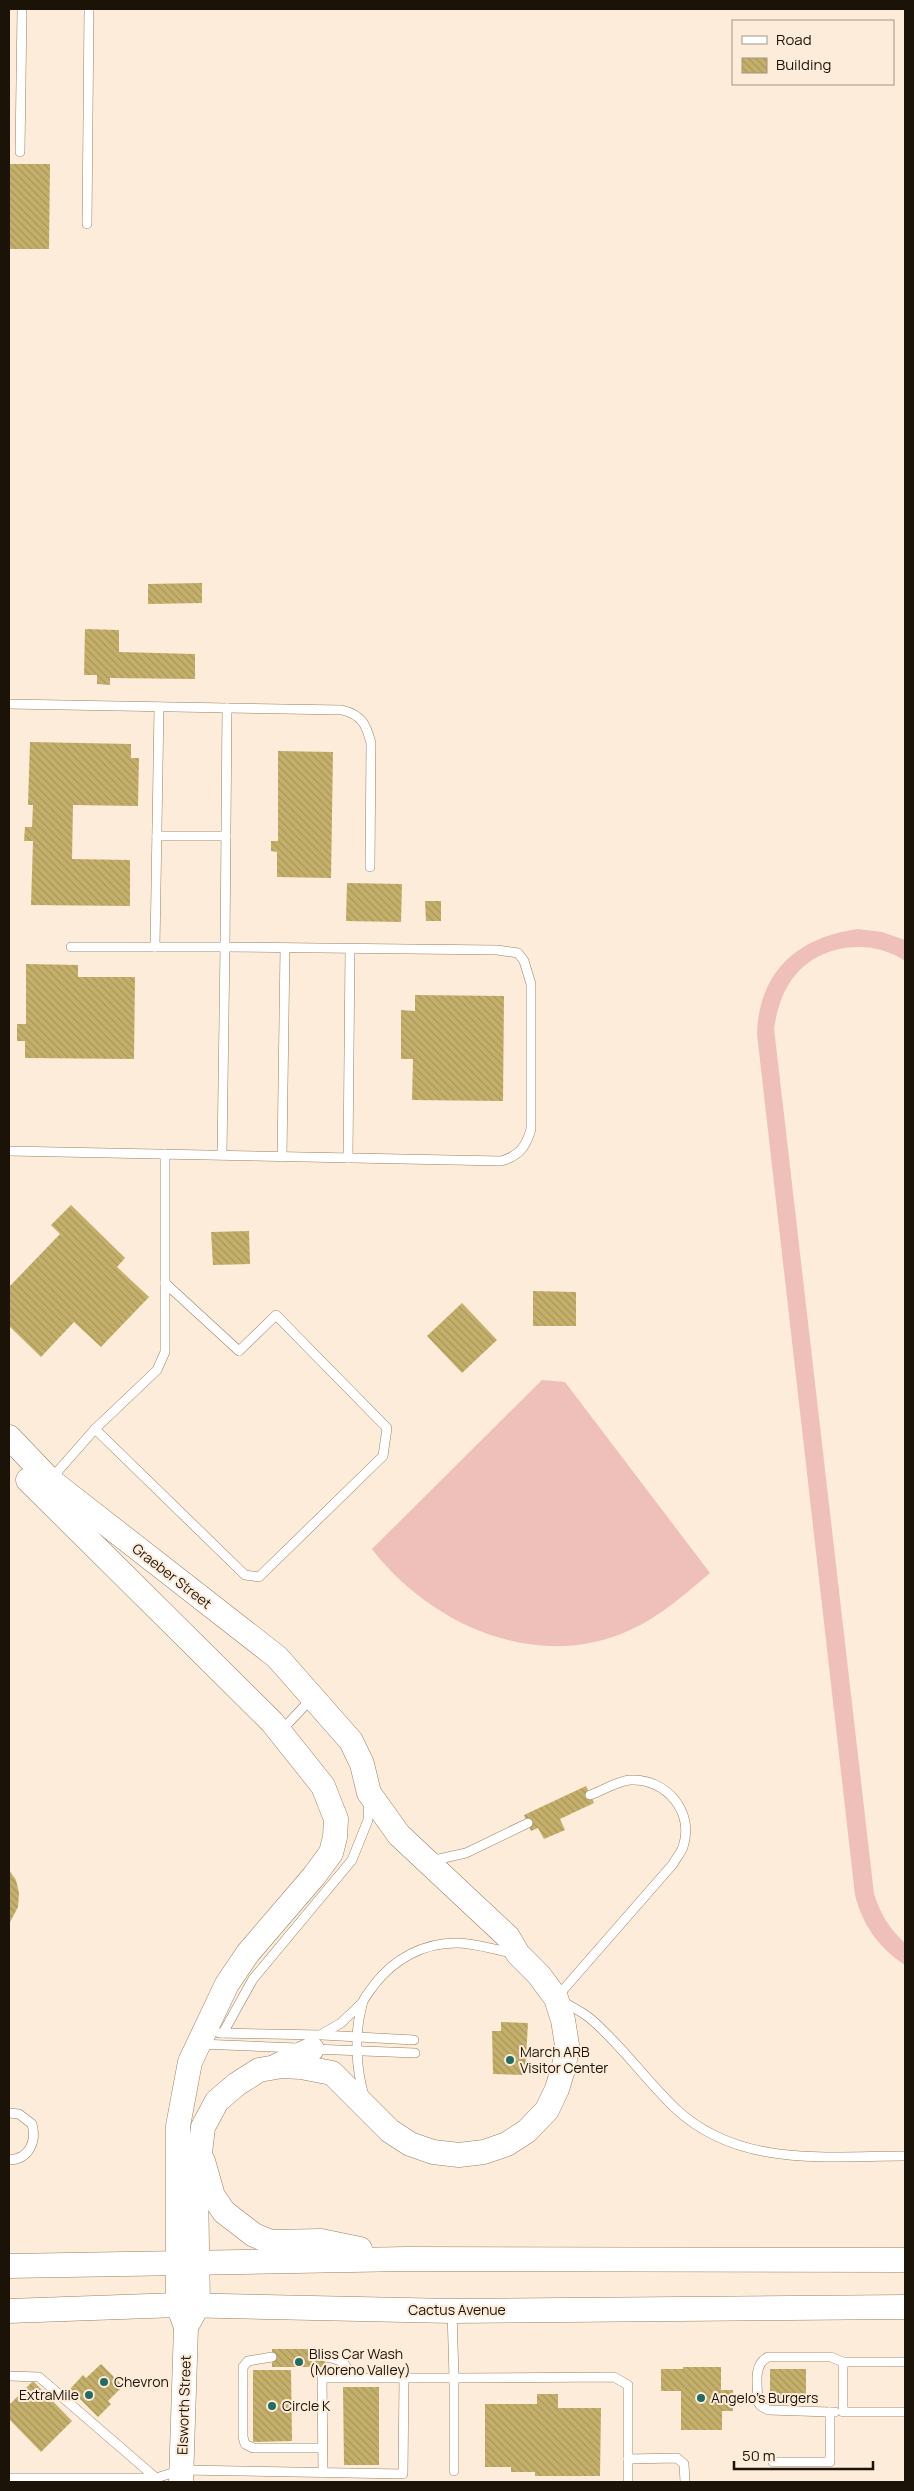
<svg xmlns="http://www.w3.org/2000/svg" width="914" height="2491" font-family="Manrope,sans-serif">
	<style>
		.garden { fill: #efbfba }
		.building { fill: url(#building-back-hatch) }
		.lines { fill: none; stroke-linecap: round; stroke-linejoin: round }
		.lane-casing { stroke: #988064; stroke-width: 10 }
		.secondary-casing { stroke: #988064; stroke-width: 25 }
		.lane { stroke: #fff; stroke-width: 9 }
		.secondary { stroke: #fff; stroke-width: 24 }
		.poi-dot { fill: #226c65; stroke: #fcecd9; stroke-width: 2 }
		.labels { text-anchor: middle; stroke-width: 4; stroke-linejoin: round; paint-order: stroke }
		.street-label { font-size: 14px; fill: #1c1308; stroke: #fcecd9 }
		.poi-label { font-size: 14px; fill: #1c1308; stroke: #fcecd9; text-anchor: start }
	</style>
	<defs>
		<pattern id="building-back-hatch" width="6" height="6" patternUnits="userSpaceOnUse" patternTransform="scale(1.25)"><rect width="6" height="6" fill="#c4b06b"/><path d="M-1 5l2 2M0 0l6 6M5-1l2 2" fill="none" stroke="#a8965b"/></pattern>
	</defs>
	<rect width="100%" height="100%" fill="#fcecd9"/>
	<g class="garden">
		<path d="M 858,929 L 882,932 L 905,940 L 905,961 C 869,936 812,945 789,984 C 780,998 777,1012 774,1028 L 874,1894 C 881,1915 889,1928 905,1943 L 905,1965 C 879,1948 863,1926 855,1895 L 757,1034 C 759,971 798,937 858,929 Z"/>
		<path d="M 542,1380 L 565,1382 L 710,1573 C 685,1594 660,1617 630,1630 C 538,1673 430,1625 372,1549 Z"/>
	</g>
	<g class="building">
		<path d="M 9,164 L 50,164 L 49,249 L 9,249 Z"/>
		<path d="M 202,583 L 202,603 L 148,604 L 148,584 Z"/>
		<path d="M 85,629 L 119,630 L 119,652 L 195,654 L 195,679 L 110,678 L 110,685 L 97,684 L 97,675 L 84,675 Z"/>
		<path d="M 30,742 L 131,744 L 131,758 L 139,758 L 138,806 L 73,805 L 72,859 L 130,860 L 130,906 L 31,905 L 33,841 L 24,841 L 25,827 L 32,827 L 33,805 L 28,805 Z"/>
		<path d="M 278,751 L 333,752 L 331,878 L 277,877 L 277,852 L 271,851 L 271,841 L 278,841 Z"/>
		<path d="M 347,883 L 402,884 L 401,922 L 346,921 Z"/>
		<path d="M 425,901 L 441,901 L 441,921 L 426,921 Z"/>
		<path d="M 26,964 L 78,965 L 78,977 L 135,977 L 134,1059 L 25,1058 L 25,1041 L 17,1041 L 17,1024 L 26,1024 Z"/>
		<path d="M 415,995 L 504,996 L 503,1101 L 412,1100 L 413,1059 L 401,1059 L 401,1010 L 415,1011 Z"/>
		<path d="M 71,1205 L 125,1258 L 117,1267 L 149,1297 L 101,1347 L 74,1322 L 41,1357 L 9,1326 L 9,1287 L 60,1234 L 51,1225 Z"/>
		<path d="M 249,1231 L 250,1264 L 213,1265 L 211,1232 Z"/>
		<path d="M 533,1291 L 576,1292 L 576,1326 L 533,1326 Z"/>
		<path d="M 462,1303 L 497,1340 L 462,1373 L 427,1336 Z"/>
		<path d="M 586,1786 L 594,1803 L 560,1819 L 565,1830 L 544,1839 L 538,1828 L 531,1831 L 524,1815 Z"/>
		<path d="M 9,1870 L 16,1880 L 19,1893 L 18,1907 L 9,1924 Z"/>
		<path d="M 501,2022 L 528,2023 L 525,2075 L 493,2074 L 492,2031 L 501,2031 Z"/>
		<rect x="272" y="2349" width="53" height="18"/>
		<path d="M 101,2364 L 123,2386 L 108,2401 L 111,2404 L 98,2417 L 70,2389 L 83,2375 L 86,2378 Z"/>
		<path d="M 683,2367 L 721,2367 L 721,2390 L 733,2390 L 733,2411 L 722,2411 L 722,2430 L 681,2430 L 681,2391 L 661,2391 L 661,2369 L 683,2369 Z"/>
		<rect x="770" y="2369" width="36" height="30"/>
		<path d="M 253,2370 L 291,2370 L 292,2441 L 253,2442 Z"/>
		<path d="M 33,2381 L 72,2421 L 41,2452 L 9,2419 L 9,2405 Z"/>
		<path d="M 343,2387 L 379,2387 L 379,2465 L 344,2465 Z"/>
		<path d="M 537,2394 L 558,2394 L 558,2408 L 601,2408 L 600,2476 L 535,2476 L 535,2472 L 511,2472 L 511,2467 L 485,2467 L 485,2404 L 537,2404 Z"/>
	</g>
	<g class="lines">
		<g class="lane-casing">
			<g id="lane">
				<path d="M 20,152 L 22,9"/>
				<path d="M 87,224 L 89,9"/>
				<path d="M 9,704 L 342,710 C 362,715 366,724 371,743 L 370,867"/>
				<path d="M 157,836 L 226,836"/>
				<path d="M 71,947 L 225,947 L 222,1155"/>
				<path d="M 155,947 L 159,707"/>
				<path d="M 9,1151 L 501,1161 C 519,1156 526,1147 531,1129 L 531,984 L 524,961 L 518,953 L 497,950 L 225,947 L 227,708"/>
				<path d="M 282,1157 L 285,948"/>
				<path d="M 348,1158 L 350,949"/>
				<path d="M 95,1429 L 245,1575 L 259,1577 L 383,1456 L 387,1428 L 276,1315 L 239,1351 L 165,1283"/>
				<path d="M 50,1480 L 95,1429 L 157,1370 L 165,1352 L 165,1154"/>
				<path d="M 281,1731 L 311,1699"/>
				<path d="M 590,1795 C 602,1791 617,1781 630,1780 C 666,1778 695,1812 683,1847 C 681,1853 676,1858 673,1864 L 556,1998 C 568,2005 582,2011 592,2020 C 622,2046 646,2080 675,2108 C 738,2168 826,2156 905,2156"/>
				<path d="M 430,1861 L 466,1853 L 528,1823"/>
				<path d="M 219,2033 L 322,2035 L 414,2040"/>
				<path d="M 223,2033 L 253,1979 L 352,1860 L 368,1820 L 369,1800"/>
				<path d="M 322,2034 L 341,2023 L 362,2003"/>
				<path d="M 200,2044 L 297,2048"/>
				<path d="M 312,2049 L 415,2053"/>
				<path d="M 364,2096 C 356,2068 354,2034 362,2005 C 363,1998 370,1991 374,1985 C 394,1959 423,1943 456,1943 C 476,1943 494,1950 513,1953"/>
				<path d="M 9,2113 L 19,2114 L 32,2124 C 37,2142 29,2159 9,2160"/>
				<path d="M 452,2311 L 454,2378 L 614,2377 L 628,2385 L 628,2482"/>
				<path d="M 272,2357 L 248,2361 L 243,2367 L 243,2437 L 245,2444 L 253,2448 L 322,2448"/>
				<path d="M 325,2357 C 340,2359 347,2362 350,2377"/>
				<path d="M 905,2362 L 843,2362 L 843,2412 L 905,2412"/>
				<path d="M 9,2376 L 39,2377 L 156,2478"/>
				<path d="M 404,2378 L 454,2378 L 454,2471"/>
				<path d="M 830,2412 L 768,2410 L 761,2406 L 758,2402 C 758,2387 752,2365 768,2357 L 831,2357 L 843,2362"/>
				<path d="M 628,2459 L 677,2458 L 684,2464 L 685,2482"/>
				<path d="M 773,2462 L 830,2462 L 830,2412 L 835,2412"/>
				<path d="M 9,2478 L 156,2478 L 182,2470 L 403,2474 L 404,2378 L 322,2378 L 323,2473"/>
			</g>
		</g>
		<g class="secondary-casing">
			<g id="secondary">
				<path d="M 9,1437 L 50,1480 L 277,1657 L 351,1741 L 362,1764 L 369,1793 L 399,1835 L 508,1937 L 518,1954 L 539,1975 L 556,1998 L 563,2020 L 567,2045 L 564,2066 L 557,2089 L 547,2110 L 527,2131 L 507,2144 L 484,2152 L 459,2155 L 433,2152 L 410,2144 L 390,2131 L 332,2073 L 301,2067 L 282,2066 L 259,2070 L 237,2084 L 217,2101 L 203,2127 L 196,2187 L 198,2305 L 186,2327"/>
				<path d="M 28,1480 L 272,1722 L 323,1786 L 336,1819 L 335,1837 L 331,1853 L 314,1876 L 248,1953 L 227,1984 L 190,2062 L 178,2126 L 178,2305 L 186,2327 L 181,2482"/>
				<path d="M 278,2065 L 312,2049"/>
				<path d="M 203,2161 L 213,2196 L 224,2212 L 254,2235 L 271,2242 L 321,2241 L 360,2249"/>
				<path d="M 9,2266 L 407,2259 L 905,2260"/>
				<path d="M 9,2311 L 178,2305 L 452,2311 L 905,2307"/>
			</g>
		</g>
		<use href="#lane" class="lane"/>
		<use href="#secondary" class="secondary"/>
	</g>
	<g class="poi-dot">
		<circle cx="510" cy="2060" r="5"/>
		<circle cx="299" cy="2362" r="5"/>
		<circle cx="104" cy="2382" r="5"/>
		<circle cx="89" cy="2395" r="5"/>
		<circle cx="701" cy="2398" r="5"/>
		<circle cx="272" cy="2406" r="5"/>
	</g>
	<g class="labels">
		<g class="street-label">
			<text transform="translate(172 1576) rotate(38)" y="5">Graeber Street</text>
			<text x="457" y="2315">Cactus Avenue</text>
			<text transform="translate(184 2405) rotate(-88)" y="5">Elsworth Street</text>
		</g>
		<g class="poi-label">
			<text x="520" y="2057">March ARB<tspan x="520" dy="16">Visitor Center</tspan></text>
			<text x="309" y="2359">Bliss Car Wash<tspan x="309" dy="16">(Moreno Valley)</tspan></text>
			<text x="114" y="2387">Chevron</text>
			<text x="79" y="2400" text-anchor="end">ExtraMile</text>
			<text x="711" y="2403">Angelo's Burgers</text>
			<text x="282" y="2411">Circle K</text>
		</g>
	</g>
	<rect width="914" height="2491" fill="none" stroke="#1c1308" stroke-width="20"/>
	<rect x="732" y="20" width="162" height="65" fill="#fcecd9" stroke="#a29585"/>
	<rect x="742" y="36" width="25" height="8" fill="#ffffff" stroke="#a29585"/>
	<text x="776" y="45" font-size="15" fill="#1c1308">Road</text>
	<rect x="742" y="58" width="25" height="15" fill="url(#building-back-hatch)" stroke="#a29585"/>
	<text x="776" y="70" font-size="15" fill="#1c1308">Building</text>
	<path d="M734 2461v8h139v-8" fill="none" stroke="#1c1308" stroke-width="2.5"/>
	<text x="742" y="2461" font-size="15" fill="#1c1308" stroke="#fcecd9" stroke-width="4" paint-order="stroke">50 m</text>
</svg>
